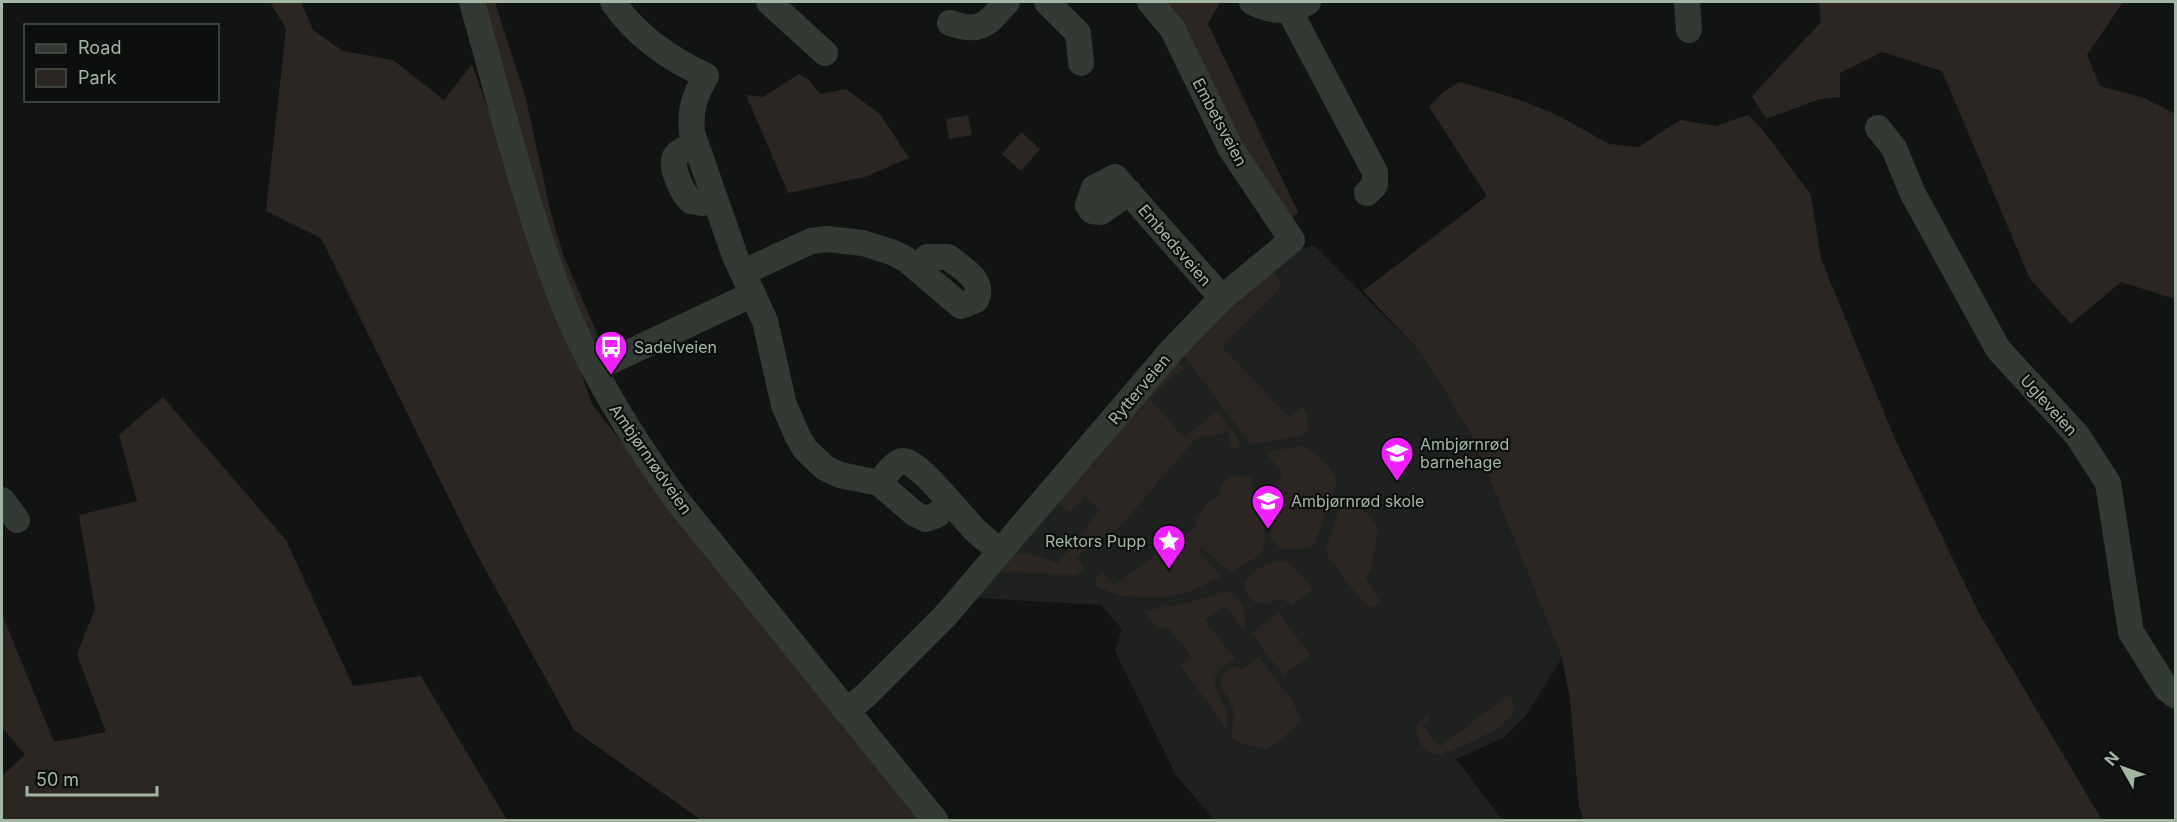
<svg xmlns="http://www.w3.org/2000/svg" width="2177" height="822" font-family="Inter,sans-serif">
	<style>
		.built { fill: #1e211f }
		.green { fill: #2c2622 }
		.lines { fill: none; stroke-linecap: round; stroke-linejoin: round }
		.minor { stroke: #333a34; stroke-width: 26 }
		.labels { text-anchor: middle; stroke-width: 4.5; stroke-linejoin: round; paint-order: stroke }
		.street-label { font-size: 16px; fill: #a3b6a3; stroke: #0d0f0e }
		.poi-label { font-size: 16px; fill: #a3b6a3; stroke: #0d0f0e; text-anchor: start }
	</style>
	<rect width="100%" height="100%" fill="#121413"/>
	<path class="built" d="M 1315,246 L 1422,354 L 1472,436 L 1562,658 L 1525,717 L 1503,738 L 1456,759 L 1502,820 L 1214,820 L 1176,775 L 1115,651 L 1122,629 L 1101,605 L 978,598 L 994,567 L 1107,436 L 1282,252 Z"/>
	<g class="green">
		<path d="M 270,2 L 301,2 L 313,30 L 343,51 L 393,60 L 444,100 L 472,64 L 592,404 L 728,580 L 925,820 L 701,820 L 574,730 L 472,545 L 321,238 L 266,211 L 286,29 Z"/>
		<path d="M 481,2 L 495,2 L 526,99 L 551,214 L 564,257 L 606,354 L 598,354 L 550,238 Z"/>
		<path d="M 1160,2 L 1220,2 L 1208,24 L 1298,212 L 1288,223 Z"/>
		<path d="M 1819,2 L 2123,2 L 2087,55 L 2100,86 L 2144,98 L 2175,114 L 2175,299 L 2121,282 L 2071,324 L 2030,279 L 1942,71 L 1882,52 L 1840,73 L 1840,97 L 1820,99 L 1766,119 L 1752,96 L 1821,22 Z"/>
		<path d="M 799,74 L 809,80 L 820,94 L 846,89 L 880,114 L 909,158 L 865,177 L 788,193 L 746,95 L 763,97 Z"/>
		<path d="M 1460,82 L 1520,100 L 1557,115 L 1609,144 L 1639,147 L 1680,120 L 1716,126 L 1748,115 L 1763,130 L 1811,195 L 1821,259 L 1895,439 L 1979,613 L 2102,820 L 1584,820 L 1579,807 L 1570,699 L 1562,658 L 1472,436 L 1422,354 L 1363,291 L 1487,196 L 1429,107 L 1444,91 Z"/>
		<path d="M 968,115 L 972,135 L 949,139 L 946,119 Z"/>
		<path d="M 1021,132 L 1040,149 L 1021,171 L 1002,154 Z"/>
		<path d="M 1272,270 L 1281,281 L 1278,290 L 1222,347 L 1289,417 L 1302,408 L 1306,412 L 1309,428 L 1301,436 L 1251,444 L 1184,356 L 1186,345 Z"/>
		<path d="M 1177,361 L 1184,368 L 1150,398 L 1184,438 L 1217,410 L 1237,438 L 1239,447 L 1232,449 L 1228,432 L 1195,439 L 1119,528 L 1076,557 L 1084,569 L 1076,575 L 1000,572 L 995,570 C 1009,555 1020,550 1040,556 C 1046,558 1052,562 1058,563 L 1100,510 L 1085,496 L 1070,512 L 1059,505 L 1062,488 Z"/>
		<path d="M 163,397 L 286,540 L 353,686 L 421,676 L 507,820 L 2,820 L 2,776 L 25,755 L 2,727 L 2,614 L 54,742 L 106,732 L 77,654 L 95,609 L 79,515 L 137,501 L 119,435 Z"/>
		<path d="M 1300,446 C 1315,448 1338,471 1336,486 L 1314,545 L 1302,549 L 1281,549 L 1272,539 C 1268,521 1278,503 1274,486 L 1282,474 L 1268,455 L 1271,451 Z"/>
		<path d="M 1234,475 L 1251,478 L 1257,513 L 1263,520 L 1265,541 L 1262,554 L 1230,573 L 1202,547 L 1199,551 L 1221,577 L 1189,592 L 1160,598 L 1119,596 L 1096,586 L 1095,580 L 1103,572 L 1114,585 L 1149,561 L 1176,529 L 1184,537 L 1197,525 L 1193,521 L 1208,502 L 1220,495 C 1221,483 1223,479 1234,475 Z"/>
		<path d="M 1348,496 L 1355,499 L 1378,528 L 1371,572 L 1365,578 L 1381,603 L 1372,607 L 1365,605 L 1327,556 L 1327,546 L 1343,499 Z"/>
		<path d="M 1285,561 L 1295,567 L 1312,590 L 1292,605 L 1280,598 L 1266,604 L 1254,602 L 1244,588 C 1248,569 1268,562 1285,561 Z"/>
		<path d="M 1223,592 L 1231,592 C 1245,604 1248,614 1244,632 L 1225,606 L 1204,620 L 1235,659 C 1192,684 1230,691 1227,725 L 1225,728 L 1181,665 L 1191,657 L 1169,627 L 1159,630 L 1144,611 L 1186,603 Z"/>
		<path d="M 1279,613 L 1310,655 L 1283,675 L 1251,633 Z"/>
		<path d="M 1259,657 L 1293,702 L 1302,722 L 1267,750 C 1255,744 1244,746 1230,738 C 1233,729 1236,719 1233,709 C 1230,697 1219,690 1221,677 L 1234,665 L 1241,669 Z"/>
		<path d="M 1510,696 C 1531,724 1459,746 1440,755 C 1424,754 1415,740 1417,724 L 1427,715 L 1431,720 L 1423,726 L 1440,747 L 1505,697 Z"/>
	</g>
	<g class="lines">
		<g class="minor">
			<path d="M 472,2 C 499,97 523,196 558,290 C 586,365 629,434 676,499 L 935,820"/>
			<path d="M 613,2 C 636,36 669,58 706,76 C 694,97 690,109 692,133 L 735,256 L 765,321 L 784,405 L 797,435 L 805,449 L 825,468 L 840,475 L 879,483 L 915,514 L 926,519 L 937,515 L 949,502"/>
			<path d="M 769,2 L 825,53"/>
			<path d="M 1047,2 L 1078,33 L 1081,63"/>
			<path d="M 1252,2 C 1270,12 1291,13 1308,2"/>
			<path d="M 1687,2 L 1689,30"/>
			<path d="M 1289,10 L 1375,172 L 1375,185 L 1367,193"/>
			<path d="M 950,23 C 981,34 987,24 1007,2"/>
			<path d="M 1878,128 L 1894,148 L 1912,192 L 1998,349 L 2077,435 L 2108,483 L 2131,632 L 2166,688 L 2176,696"/>
			<path d="M 695,145 C 689,148 679,150 675,157 C 670,168 683,194 691,201 L 702,203 L 715,199"/>
			<path d="M 1129,192 L 1101,212 L 1092,211 L 1088,205 L 1094,188 L 1115,177 L 1222,298"/>
			<path d="M 744,272 L 811,241 L 827,239 L 863,243 L 894,253 L 907,260 L 961,306 L 976,300 C 985,280 963,269 948,257 L 927,257 L 918,268"/>
			<path d="M 594,369 L 753,294"/>
			<path d="M 879,483 C 885,476 894,462 903,461 C 917,459 963,518 975,530 C 983,538 992,544 1000,551"/>
			<path d="M 2,500 L 17,520"/>
			<path d="M 846,711 L 865,696 L 946,615 L 1172,350 L 1222,298 L 1292,240 L 1231,149 L 1172,28 L 1150,2"/>
		</g>
	</g>
	<defs>
		<g id="bus-pin" transform="scale(1.725)"><path d="M0 17L-7.5 6A9.5 9.5 0 1 1 7.5 6Z" fill="#f120ff" stroke="#0d0f0e"/><path d="M-5-6H5V4H4V6H2V4H-2V6H-4V4H-5ZM-3.5-4V0h7V-4ZM-3.5 1.2v1.5H-2V1.2ZM2 1.2v1.5H3.5V1.2Z" fill="#fff"/></g>
		<g id="school-pin" transform="scale(1.725)"><path d="M0 17L-7.5 6A9.5 9.5 0 1 1 7.5 6Z" fill="#f120ff" stroke="#0d0f0e"/><path d="M0-5L7-2L0 1L-7-2ZM-4 1L0 2.5L4 1V4Q0 6-4 4Z" fill="#fff"/></g>
		<g id="sight-pin" transform="scale(1.725)"><path d="M0 17L-7.5 6A9.5 9.5 0 1 1 7.5 6Z" fill="#f120ff" stroke="#0d0f0e"/><path d="M0-6L1.8-2.2L6-1.7L2.9 1.2L3.7 5.4L0 3.3L-3.7 5.4L-2.9 1.2L-6-1.7L-1.8-2.2Z" fill="#fff"/></g>
	</defs>
	<g fill-rule="evenodd">
		<use href="#bus-pin" x="611" y="347"/>
		<use href="#school-pin" x="1397" y="453"/>
		<use href="#school-pin" x="1268" y="501"/>
		<use href="#sight-pin" x="1169" y="541"/>
	</g>
	<g class="labels">
		<g class="street-label">
			<text transform="translate(1220 122) rotate(62)" y="6">Embetsveien</text>
			<text transform="translate(1175 245) rotate(49)" y="6">Embedsveien</text>
			<text transform="translate(1139 389) rotate(-50)" y="6">Rytterveien</text>
			<text transform="translate(2049 405) rotate(48)" y="6">Ugleveien</text>
			<text transform="translate(651 459) rotate(55)" y="6">Ambjørnrødveien</text>
		</g>
		<g class="poi-label">
			<text x="634" y="353">Sadelveien</text>
			<text x="1420" y="450">Ambjørnrød<tspan x="1420" dy="18">barnehage</tspan></text>
			<text x="1291" y="507">Ambjørnrød skole</text>
			<text x="1146" y="547" text-anchor="end">Rektors Pupp</text>
		</g>
	</g>
	<rect width="2177" height="822" fill="none" stroke="#a3b6a3" stroke-width="6"/>
	<rect x="24" y="24" width="195" height="78" fill="#0d0f0e" stroke="#49524a" stroke-width="1.5"/>
	<rect x="36" y="44" width="30" height="9" fill="#333a34" stroke="#49524a" stroke-width="1.5"/>
	<text x="78" y="54" font-size="18" fill="#a3b6a3">Road</text>
	<rect x="36" y="69" width="30" height="18" fill="#2c2622" stroke="#49524a" stroke-width="1.5"/>
	<text x="78" y="84" font-size="18" fill="#a3b6a3">Park</text>
	<g transform="translate(2123 768) rotate(310)" stroke="#0d0f0e" stroke-width="4.5" paint-order="stroke">
	<path d="M0-4.5L10 22L0 15L-10 22Z" fill="#a3b6a3"/>
	<text y="-9" font-size="16" font-weight="bold" text-anchor="middle" fill="#a3b6a3">N</text>
	</g>
	<path d="M27 786v9h130v-9" fill="none" stroke="#a3b6a3" stroke-width="3"/>
	<text x="36" y="786" font-size="18" fill="#a3b6a3" stroke="#0d0f0e" stroke-width="4.5" paint-order="stroke">50 m</text>
</svg>
